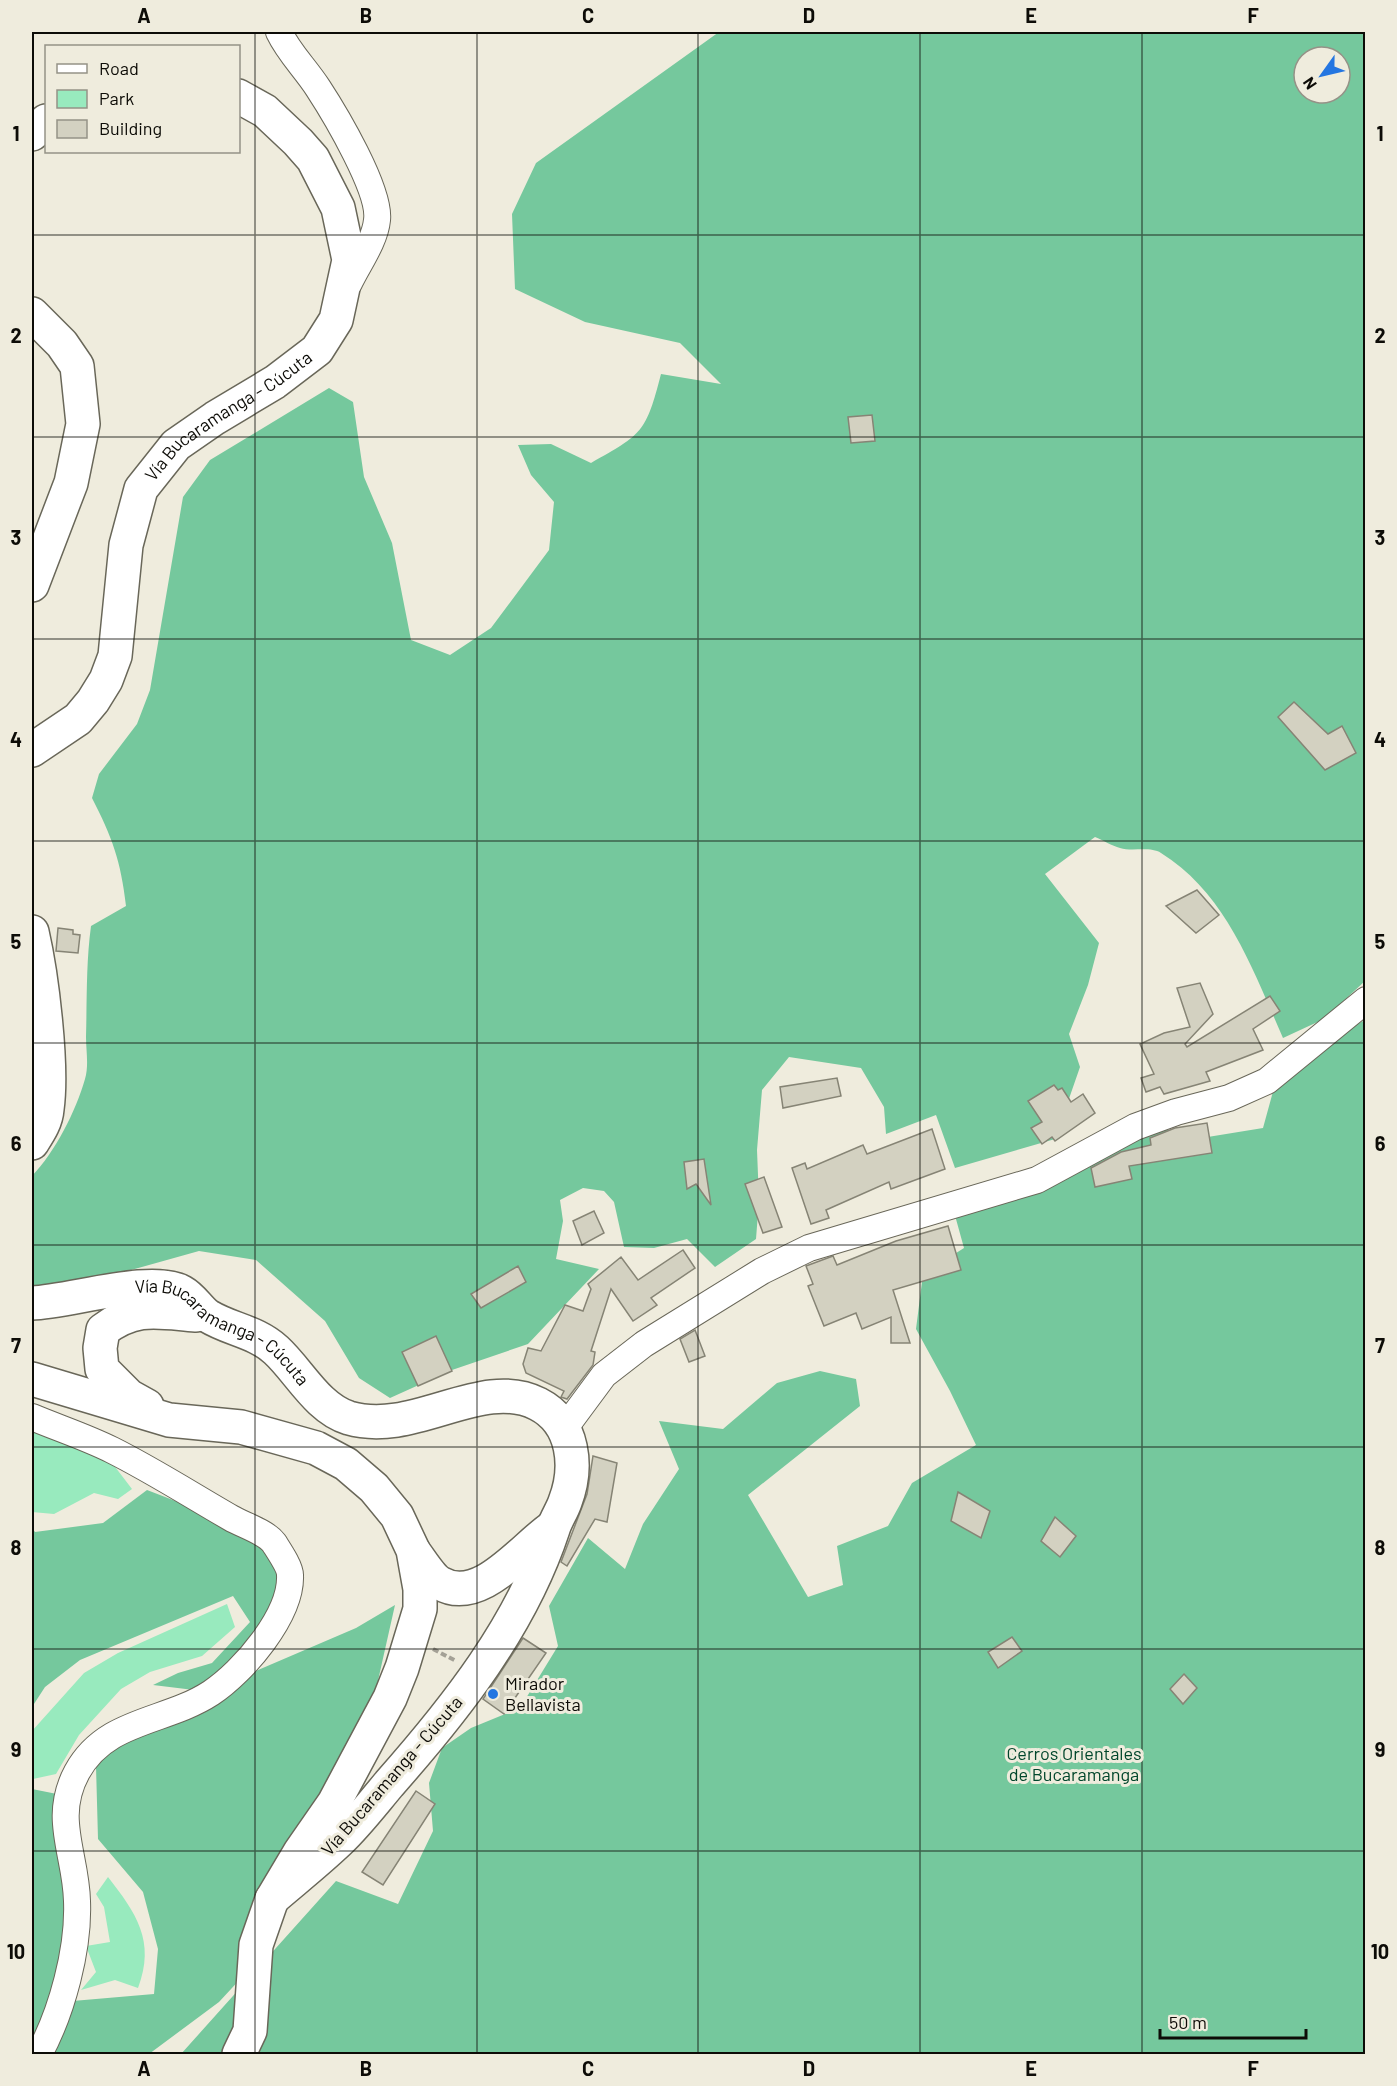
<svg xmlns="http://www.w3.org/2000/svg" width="1397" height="2086" font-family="Barlow,sans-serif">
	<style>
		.green { fill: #98eabe }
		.forest { fill: #75c89d; fill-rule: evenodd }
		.building { fill: #d3d1c1; stroke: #868475; stroke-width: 1.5 }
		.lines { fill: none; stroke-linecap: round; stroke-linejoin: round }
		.minor-casing { stroke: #696759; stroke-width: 28 }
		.highway-casing { stroke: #696759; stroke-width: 36 }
		.path { stroke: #a4a196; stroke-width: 4; stroke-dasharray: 6 3; stroke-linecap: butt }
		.minor { stroke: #fff; stroke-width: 26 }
		.highway { stroke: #fff; stroke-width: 33 }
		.grid { fill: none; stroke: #0d0c07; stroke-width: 1.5; stroke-opacity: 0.55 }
		.poi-dot { fill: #2476e1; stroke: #efecdd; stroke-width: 2 }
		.labels { text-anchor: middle; stroke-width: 6; stroke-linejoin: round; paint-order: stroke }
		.street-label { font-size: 18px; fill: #0d0c07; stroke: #efecdd }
		.poi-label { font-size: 18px; fill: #0d0c07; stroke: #efecdd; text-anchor: start }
		.park-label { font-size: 18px; fill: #00462b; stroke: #efecdd }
		.neatline { fill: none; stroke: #0d0c07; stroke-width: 2 }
		.grid-label { font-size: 20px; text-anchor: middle; font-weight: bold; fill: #0d0c07 }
	</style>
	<rect width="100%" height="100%" fill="#efecdd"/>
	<g class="green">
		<path d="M 32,1419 L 96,1442 L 132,1489 L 118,1499 L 94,1493 L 54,1514 L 32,1512 Z"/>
		<path d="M 227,1604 L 235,1627 L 202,1656 L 150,1672 L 121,1689 L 79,1735 L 56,1774 L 33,1779 L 32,1731 L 84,1673 L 118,1653 Z"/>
		<path d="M 108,1877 C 136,1913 156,1941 138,1988 L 115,1980 L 81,1990 L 96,1972 L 86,1946 L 110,1942 L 104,1907 L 96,1894 Z"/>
	</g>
	<g class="forest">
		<path d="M 719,32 L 1365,32 L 1365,981 L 1324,1019 L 1283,1038 C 1253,970 1226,893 1161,853 C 1150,846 1132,852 1120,848 C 1112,846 1103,840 1095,837 L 1045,874 L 1099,943 L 1088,985 L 1069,1034 L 1080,1067 L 1055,1139 L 955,1168 L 936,1115 L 886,1134 L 884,1107 L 861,1068 L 789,1057 L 762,1090 L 757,1150 L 759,1200 L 756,1239 L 715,1267 L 687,1239 L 654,1248 L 624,1247 L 614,1202 L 604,1191 L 583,1188 L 560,1200 L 563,1221 L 556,1259 L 599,1269 L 528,1344 L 452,1370 L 390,1398 L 359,1378 L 325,1321 L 256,1260 L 199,1251 L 124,1272 L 32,1289 L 32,1176 C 55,1152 76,1111 85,1079 C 89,1066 86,1050 86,1037 C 87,1000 86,963 91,926 L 126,906 C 121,861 112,837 92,798 L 99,774 L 137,724 L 150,690 L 183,497 L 210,460 L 329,388 L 353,402 L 364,477 L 392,543 L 411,640 L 450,655 L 491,628 L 549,550 L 554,502 L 531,475 L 518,445 L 551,444 L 591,463 C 643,434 646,432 661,374 L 721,384 L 680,343 L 585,322 L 515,289 L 512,214 L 536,163 ZM 1304,57 L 1340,57 L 1340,93 L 1304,93 Z"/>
		<path d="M 1365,1020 L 1365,2054 L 181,2054 L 336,1881 L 398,1904 L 433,1831 L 429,1783 L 442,1748 L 471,1728 L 520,1708 L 558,1646 L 549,1606 L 588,1538 L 625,1569 L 643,1524 L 679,1469 L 659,1421 L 723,1429 L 777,1383 L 820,1371 L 856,1379 L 860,1406 L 748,1495 L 808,1597 L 843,1585 L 837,1546 L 888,1526 L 912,1483 L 976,1445 L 950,1391 L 916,1329 L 923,1274 L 964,1248 L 951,1201 L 1069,1172 L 1154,1113 L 1177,1142 L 1263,1128 L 1280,1066 Z"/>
		<path d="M 147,1490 L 204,1512 L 290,1559 L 287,1622 L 194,1690 L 153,1685 L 178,1673 L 212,1663 L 250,1622 L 233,1596 L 80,1660 L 45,1687 L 32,1707 L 32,1528 L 35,1532 L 103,1523 Z"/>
		<path d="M 395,1605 L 368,1725 L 306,1845 L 268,1949 L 219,2002 L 149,2054 L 32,2054 L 32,1789 L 62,1795 L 68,1831 L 61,2002 L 154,1994 L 158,1949 L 143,1892 L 98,1839 L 96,1766 L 139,1721 L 356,1628 Z"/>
	</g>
	<g class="building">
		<path d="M 872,415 L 875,441 L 851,443 L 848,417 Z"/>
		<path d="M 1294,702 L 1328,734 L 1342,726 L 1356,753 L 1325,770 L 1278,717 Z"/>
		<path d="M 1197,890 L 1219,915 L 1196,933 L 1166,906 Z"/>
		<path d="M 58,928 L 73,930 L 73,934 L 80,935 L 78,953 L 56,951 Z"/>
		<path d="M 1200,983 L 1213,1014 L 1185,1044 L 1187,1047 L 1270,996 L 1280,1011 L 1253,1029 L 1263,1050 L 1206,1072 L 1210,1081 L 1164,1094 L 1160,1087 L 1146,1092 L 1141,1078 L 1154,1074 L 1140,1044 L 1164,1033 L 1190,1027 L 1177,988 Z"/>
		<path d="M 837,1078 L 841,1096 L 783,1108 L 780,1087 Z"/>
		<path d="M 1054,1085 L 1058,1090 L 1062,1088 L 1071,1102 L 1083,1094 L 1095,1113 L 1055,1141 L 1052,1137 L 1042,1144 L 1031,1128 L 1042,1122 L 1028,1101 Z"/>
		<path d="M 1207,1123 L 1212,1153 L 1129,1166 L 1132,1179 L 1095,1187 L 1091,1168 L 1121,1152 L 1151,1145 L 1150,1138 L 1175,1128 Z"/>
		<path d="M 932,1129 L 945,1169 L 891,1189 L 889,1182 L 826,1210 L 829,1218 L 811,1224 L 792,1168 L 805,1163 L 807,1169 L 863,1145 L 867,1154 Z"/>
		<path d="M 704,1159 L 711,1205 L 696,1184 L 687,1189 L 684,1162 Z"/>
		<path d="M 764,1177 L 782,1227 L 763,1233 L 745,1184 Z"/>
		<path d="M 594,1211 L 604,1233 L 582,1245 L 573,1221 Z"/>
		<path d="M 948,1226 L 961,1270 L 893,1290 L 910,1343 L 891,1343 L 891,1317 L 862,1329 L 856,1313 L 824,1326 L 808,1286 L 813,1284 L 806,1266 L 833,1256 L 837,1265 L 896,1241 Z"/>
		<path d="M 683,1250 L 695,1268 L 651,1298 L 657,1305 L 633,1321 L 611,1289 L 591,1351 L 595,1352 L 593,1365 L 567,1399 L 561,1397 L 564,1391 L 526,1373 L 523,1364 L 528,1348 L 541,1351 L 565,1305 L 583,1311 L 591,1289 L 588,1284 L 621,1257 L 638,1280 Z"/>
		<path d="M 518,1266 L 526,1282 L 481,1308 L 471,1294 Z"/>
		<path d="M 695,1330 L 705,1356 L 689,1362 L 680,1339 Z"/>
		<path d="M 436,1336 L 452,1371 L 418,1386 L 402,1352 Z"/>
		<path d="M 593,1456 L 617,1463 L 607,1522 L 595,1519 L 567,1566 L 561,1562 L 587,1494 Z"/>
		<path d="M 958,1492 L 990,1511 L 981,1538 L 951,1521 Z"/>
		<path d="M 1055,1517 L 1076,1536 L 1060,1557 L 1041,1541 Z"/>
		<path d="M 1012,1637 L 1022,1651 L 998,1668 L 988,1652 Z"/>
		<path d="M 523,1638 L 546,1653 L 504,1714 L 483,1699 Z"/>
		<path d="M 1184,1674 L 1197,1688 L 1183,1704 L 1170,1689 Z"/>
		<path d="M 416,1791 L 435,1804 L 383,1885 L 362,1872 Z"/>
	</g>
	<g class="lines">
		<g class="minor-casing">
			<g id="minor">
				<path d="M 279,32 C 289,53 305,68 318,88 C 335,114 381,191 377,220 C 375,241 358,264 349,283"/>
				<path d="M 32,1417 C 58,1428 86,1437 112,1450 C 152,1470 191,1495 231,1518 C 243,1525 266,1532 274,1543 C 279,1551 290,1567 290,1575 C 292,1615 243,1672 211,1693 C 165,1723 106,1719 77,1772 C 52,1818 76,1854 77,1901 C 79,1949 62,2012 39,2054"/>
				<path d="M 564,1429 L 604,1375 L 644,1344 L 762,1271 L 809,1248 L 1037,1180 L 1135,1127 L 1176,1112 L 1229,1098 L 1267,1081 L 1366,1000"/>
			</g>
		</g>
		<g class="highway-casing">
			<g id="highway">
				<path d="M 32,134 L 46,121"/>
				<path d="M 32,314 L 62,344 L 77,366 L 83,424 L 71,483 L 32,585"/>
				<path id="s1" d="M 32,750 L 78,719 L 93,701 L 106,680 L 115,656 L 126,545 L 141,489 L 176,445 L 215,418 L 275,382 L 317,350 L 336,320 L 349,260 L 338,208 L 313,159 L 298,142 L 265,111 L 238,96"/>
				<path d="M 32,932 C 42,976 53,1066 47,1109 C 46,1122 39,1132 32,1143"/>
				<path id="s2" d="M 32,1303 C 69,1302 152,1275 182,1292 C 193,1298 199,1310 208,1316 C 231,1330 255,1331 276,1350 C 299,1371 317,1408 349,1418 C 415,1437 481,1375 538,1404 C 575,1423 578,1468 565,1502 C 562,1511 556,1519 553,1529 C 521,1626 456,1708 389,1784 C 373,1803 357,1824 339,1841 C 317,1862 294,1880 272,1899"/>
				<path d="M 32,1379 L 169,1420 L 241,1427 L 316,1448 L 346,1464 L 374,1488 L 397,1516 L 413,1550 L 420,1589 L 420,1609 L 402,1668 L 390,1698 L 334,1803 L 300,1852 L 272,1899 L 256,1945 L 250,2031 L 239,2054"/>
				<path d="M 147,1406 L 129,1396 L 102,1369 L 100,1348 L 103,1330 C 136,1305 158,1312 196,1315"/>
				<path d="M 414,1552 C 421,1561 431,1578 440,1583 C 480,1607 524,1546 553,1527"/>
			</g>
		</g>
		<path class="path" d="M 433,1649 L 456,1661"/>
		<use href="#minor" class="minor"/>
		<use href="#highway" class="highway"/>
	</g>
	<path class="grid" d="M 255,32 L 255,2054M 477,32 L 477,2054M 698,32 L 698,2054M 920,32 L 920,2054M 1142,32 L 1142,2054M 32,235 L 1366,235M 32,437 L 1366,437M 32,639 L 1366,639M 32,841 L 1366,841M 32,1043 L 1366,1043M 32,1245 L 1366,1245M 32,1447 L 1366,1447M 32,1649 L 1366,1649M 32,1851 L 1366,1851"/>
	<circle class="poi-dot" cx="493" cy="1694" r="6"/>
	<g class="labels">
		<g class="street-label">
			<text dy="6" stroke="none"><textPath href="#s1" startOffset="414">Vía Bucaramanga - Cúcuta</textPath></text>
			<text dy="6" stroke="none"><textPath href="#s2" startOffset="206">Vía Bucaramanga - Cúcuta</textPath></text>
			<text transform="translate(392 1776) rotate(-49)" y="6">Vía Bucaramanga - Cúcuta</text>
		</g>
		<g class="poi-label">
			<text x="505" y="1690">Mirador<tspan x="505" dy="21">Bellavista</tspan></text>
		</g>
		<g class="park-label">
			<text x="1074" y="1760">Cerros Orientales<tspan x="1074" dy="21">de Bucaramanga</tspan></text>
		</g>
	</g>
	<rect width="1397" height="2086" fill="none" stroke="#efecdd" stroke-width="66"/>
	<rect x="45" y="45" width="195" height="108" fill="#efecdd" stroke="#959287" stroke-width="1.5"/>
	<rect x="57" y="64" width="30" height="9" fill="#ffffff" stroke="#959287" stroke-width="1.5"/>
	<text x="99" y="75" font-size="18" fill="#0d0c07">Road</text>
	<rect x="57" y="90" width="30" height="18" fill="#98eabe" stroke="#959287" stroke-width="1.5"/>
	<text x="99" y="105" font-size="18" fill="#0d0c07">Park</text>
	<rect x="57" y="120" width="30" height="18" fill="#d3d1c1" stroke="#959287" stroke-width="1.5"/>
	<text x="99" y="135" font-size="18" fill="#0d0c07">Building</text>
	<g transform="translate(1322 75) rotate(236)"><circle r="28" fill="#efecdd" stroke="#959287" stroke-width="1.5"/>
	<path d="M0-4.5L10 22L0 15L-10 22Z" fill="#2476e1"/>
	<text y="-9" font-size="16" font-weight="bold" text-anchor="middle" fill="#0d0c07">N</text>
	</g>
	<path d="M1160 2029v9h146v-9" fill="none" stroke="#0d0c07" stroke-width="3"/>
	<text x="1169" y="2029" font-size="18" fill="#0d0c07" stroke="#efecdd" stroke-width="4.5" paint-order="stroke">50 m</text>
	<rect x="33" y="33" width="1331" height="2020" class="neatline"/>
	<g class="grid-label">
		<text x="144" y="23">A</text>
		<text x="366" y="23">B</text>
		<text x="588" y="23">C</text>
		<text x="809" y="23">D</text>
		<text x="1031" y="23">E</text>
		<text x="1253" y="23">F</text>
		<text x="16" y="141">1</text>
		<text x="1380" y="141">1</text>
		<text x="16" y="343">2</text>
		<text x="1380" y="343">2</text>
		<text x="16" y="545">3</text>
		<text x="1380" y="545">3</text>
		<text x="16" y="747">4</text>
		<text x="1380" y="747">4</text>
		<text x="16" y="949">5</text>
		<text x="1380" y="949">5</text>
		<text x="16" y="1151">6</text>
		<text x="1380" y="1151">6</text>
		<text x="16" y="1353">7</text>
		<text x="1380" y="1353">7</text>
		<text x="16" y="1555">8</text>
		<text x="1380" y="1555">8</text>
		<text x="16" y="1757">9</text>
		<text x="1380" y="1757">9</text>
		<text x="16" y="1959">10</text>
		<text x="1380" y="1959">10</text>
		<text x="144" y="2076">A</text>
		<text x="366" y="2076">B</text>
		<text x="588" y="2076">C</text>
		<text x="809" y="2076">D</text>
		<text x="1031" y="2076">E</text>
		<text x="1253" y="2076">F</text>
	</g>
</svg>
